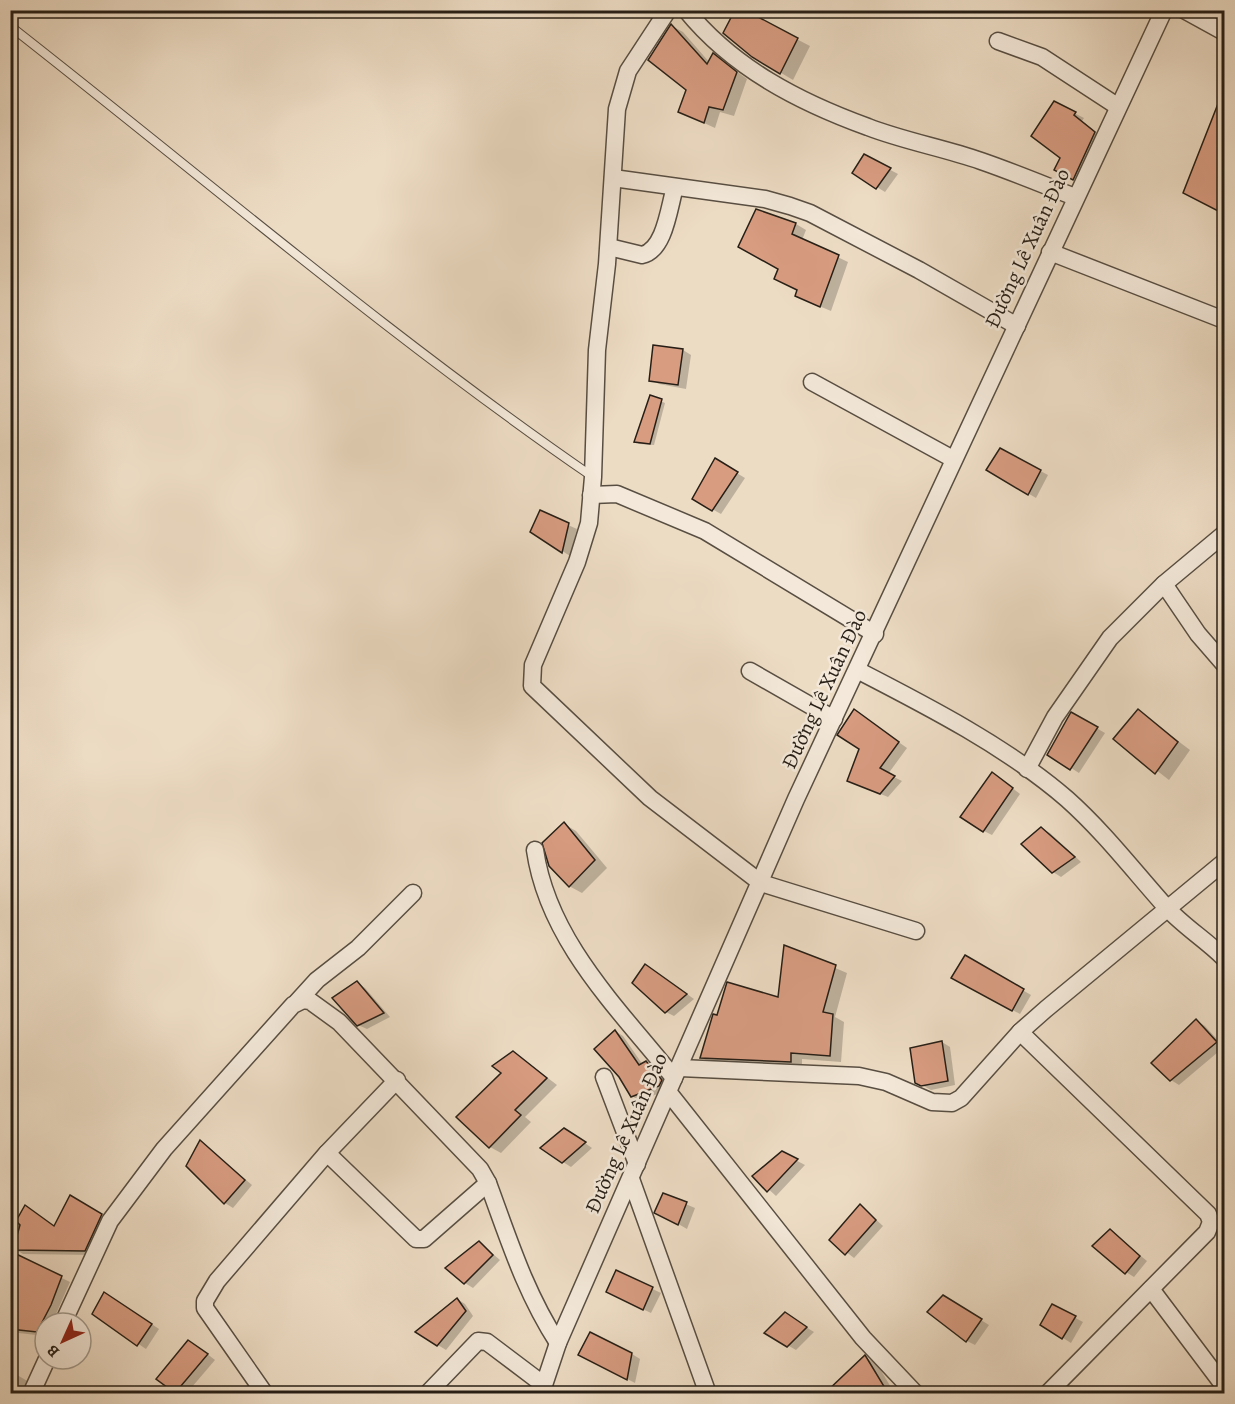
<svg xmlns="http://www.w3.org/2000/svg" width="1235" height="1404" font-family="Alegreya,serif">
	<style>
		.shadow { fill: #0003 }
		.building { fill: #d89c81; stroke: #271f16; stroke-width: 1.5 }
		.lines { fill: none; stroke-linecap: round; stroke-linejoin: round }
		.lane-casing { stroke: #584e42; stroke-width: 10 }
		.street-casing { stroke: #584e42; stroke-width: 19 }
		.lane { stroke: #f3e8d9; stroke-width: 8 }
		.street { stroke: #f3e8d9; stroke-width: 16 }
		.labels { text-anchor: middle; stroke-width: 5; stroke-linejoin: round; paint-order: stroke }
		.street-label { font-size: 21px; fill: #271f16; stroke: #f3e8d9 }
	</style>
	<rect width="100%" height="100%" fill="#eddcc4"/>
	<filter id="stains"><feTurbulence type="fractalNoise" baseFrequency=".00333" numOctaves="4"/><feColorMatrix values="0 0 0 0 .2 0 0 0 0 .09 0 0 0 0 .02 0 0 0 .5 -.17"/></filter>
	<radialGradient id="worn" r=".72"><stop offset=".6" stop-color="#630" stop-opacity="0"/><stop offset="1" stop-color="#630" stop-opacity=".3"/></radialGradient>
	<g class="shadow">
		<path d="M 638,10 L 675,10 L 662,26 Z"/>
		<path d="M 741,10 L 810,46 L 793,80 L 753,56 Z"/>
		<path d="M 672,26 L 683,32 L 710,63 L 714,55 L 747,79 L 734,116 L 720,112 L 715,128 L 691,117 L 687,90 Z"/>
		<path d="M 1224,102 L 1224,214 L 1200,201 L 1211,127 Z"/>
		<path d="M 1054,103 L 1084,118 L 1082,121 L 1103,138 L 1081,184 L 1056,170 L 1062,158 Z"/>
		<path d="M 864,156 L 898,174 L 885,192 L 854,173 Z"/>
		<path d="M 757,210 L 796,224 L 806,230 L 802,240 L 848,262 L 831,311 L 807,301 L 780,269 Z"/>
		<path d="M 683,350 L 691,355 L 686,389 L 659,384 L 651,380 Z"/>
		<path d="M 651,397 L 665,403 L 654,445 L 639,444 L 636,442 Z"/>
		<path d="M 1001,450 L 1048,475 L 1036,498 L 988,470 Z"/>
		<path d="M 715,460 L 745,478 L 721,514 L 694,499 Z"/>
		<path d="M 568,525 L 577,529 L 570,556 L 532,531 Z"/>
		<path d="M 1138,711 L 1190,750 L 1169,780 L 1115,738 Z"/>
		<path d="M 1072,714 L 1105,733 L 1079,773 L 1049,754 Z"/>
		<path d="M 862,716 L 907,748 L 888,774 L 902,781 L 888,797 L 849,781 L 861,749 Z"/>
		<path d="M 1000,778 L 1020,794 L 992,835 L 984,831 Z"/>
		<path d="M 564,824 L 576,831 L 607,868 L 582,893 L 569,886 Z"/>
		<path d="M 1042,829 L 1050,833 L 1081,862 L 1061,877 L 1053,872 Z"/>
		<path d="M 786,947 L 847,973 L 835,1017 L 844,1022 L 841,1062 L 802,1059 L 802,1068 L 713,1064 L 702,1058 L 779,999 Z"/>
		<path d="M 966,957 L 1031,995 L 1020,1014 L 953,978 Z"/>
		<path d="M 653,970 L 694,999 L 674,1016 L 666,1012 Z"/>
		<path d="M 357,983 L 365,988 L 390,1017 L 367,1029 L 358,1025 Z"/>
		<path d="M 1197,1021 L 1205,1026 L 1224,1047 L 1179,1085 L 1171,1080 Z"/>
		<path d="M 615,1031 L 623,1036 L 643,1065 L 647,1063 L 655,1068 L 669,1085 L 667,1090 L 640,1101 L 632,1096 Z"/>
		<path d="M 942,1042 L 950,1047 L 955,1085 L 931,1090 L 916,1082 L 912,1049 Z"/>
		<path d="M 514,1052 L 557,1085 L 525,1117 L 531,1122 L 501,1153 L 490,1147 L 503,1073 Z"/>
		<path d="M 572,1134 L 592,1148 L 571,1167 L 563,1162 Z"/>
		<path d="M 201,1142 L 252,1185 L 233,1208 L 225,1203 Z"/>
		<path d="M 782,1153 L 805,1165 L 776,1196 L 754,1176 Z"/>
		<path d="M 664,1195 L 695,1208 L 687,1229 L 656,1211 Z"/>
		<path d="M 71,1197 L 109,1220 L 93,1255 L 23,1254 L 15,1249 L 55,1227 Z"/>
		<path d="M 861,1206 L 883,1226 L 854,1258 L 831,1240 Z"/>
		<path d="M 1110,1231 L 1147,1261 L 1134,1277 L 1126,1272 Z"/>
		<path d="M 479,1242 L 500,1260 L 473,1288 L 465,1283 Z"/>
		<path d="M 13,1254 L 70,1282 L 52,1323 L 45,1323 L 45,1336 L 10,1332 L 10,1264 Z"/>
		<path d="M 617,1272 L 661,1293 L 651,1313 L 615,1296 Z"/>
		<path d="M 113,1298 L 159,1329 L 146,1349 L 94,1314 Z"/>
		<path d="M 457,1299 L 465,1304 L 473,1316 L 446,1350 L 417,1332 Z"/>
		<path d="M 952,1302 L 989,1325 L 975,1345 L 967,1341 Z"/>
		<path d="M 1053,1306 L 1083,1322 L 1071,1343 L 1042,1325 Z"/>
		<path d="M 793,1319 L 814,1332 L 796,1350 L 766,1333 Z"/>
		<path d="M 197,1346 L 215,1360 L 186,1394 L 178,1394 L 158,1379 Z"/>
		<path d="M 632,1354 L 640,1359 L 635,1383 L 588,1359 Z"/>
		<path d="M 865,1357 L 877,1364 L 895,1394 L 826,1394 Z"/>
		<path d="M 10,1371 L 38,1387 L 35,1394 L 10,1394 Z"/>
		<path d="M 738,1386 L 761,1392 L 763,1394 L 739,1394 Z"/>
	</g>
	<g class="building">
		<path d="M 735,10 L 745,10 L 798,38 L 780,74 L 752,57 L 723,33 Z"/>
		<path d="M 671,24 L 707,64 L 713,53 L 737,72 L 723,110 L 709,107 L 704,123 L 678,112 L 686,90 L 648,60 Z"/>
		<path d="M 1223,91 L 1224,91 L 1224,214 L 1183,193 Z"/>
		<path d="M 1054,101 L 1076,112 L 1074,115 L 1095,132 L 1073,180 L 1054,170 L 1060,158 L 1031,136 Z"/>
		<path d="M 864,154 L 891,168 L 876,189 L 852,173 Z"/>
		<path d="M 756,209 L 796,223 L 792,234 L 839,255 L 820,307 L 795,296 L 797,290 L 774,279 L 778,269 L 738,247 Z"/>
		<path d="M 653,345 L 683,349 L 678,385 L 649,381 Z"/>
		<path d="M 650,395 L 662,399 L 650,444 L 634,442 Z"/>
		<path d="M 1000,448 L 1041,470 L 1028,495 L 986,470 Z"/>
		<path d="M 715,458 L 738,472 L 712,511 L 692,499 Z"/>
		<path d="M 540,510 L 569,523 L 562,553 L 530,532 Z"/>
		<path d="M 854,709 L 899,742 L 880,768 L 895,776 L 880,794 L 847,781 L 859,749 L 837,735 Z"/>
		<path d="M 1138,709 L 1178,742 L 1155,774 L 1113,739 Z"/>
		<path d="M 1071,712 L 1098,727 L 1070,770 L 1047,755 Z"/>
		<path d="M 992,772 L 1013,788 L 983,832 L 960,817 Z"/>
		<path d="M 564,822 L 595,860 L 569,887 L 549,866 L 542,843 Z"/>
		<path d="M 1041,827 L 1075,857 L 1052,873 L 1021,844 Z"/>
		<path d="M 784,945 L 836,965 L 823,1012 L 833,1014 L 830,1056 L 791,1053 L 791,1062 L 700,1058 L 713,1014 L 717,1015 L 727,982 L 778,997 Z"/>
		<path d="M 965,955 L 1024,989 L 1012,1011 L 951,978 Z"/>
		<path d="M 645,964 L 687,994 L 665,1013 L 632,983 Z"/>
		<path d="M 357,981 L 384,1013 L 357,1026 L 332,998 Z"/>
		<path d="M 1196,1019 L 1217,1042 L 1170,1081 L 1151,1063 Z"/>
		<path d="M 615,1030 L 639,1065 L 646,1061 L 662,1080 L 659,1086 L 631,1097 L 619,1077 L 594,1049 Z"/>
		<path d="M 942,1041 L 948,1081 L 921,1086 L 915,1083 L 910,1048 Z"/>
		<path d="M 513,1051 L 547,1078 L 515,1110 L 521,1115 L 489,1148 L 456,1117 L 501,1073 L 492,1066 Z"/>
		<path d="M 564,1128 L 586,1142 L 562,1163 L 540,1148 Z"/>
		<path d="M 200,1140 L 245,1180 L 224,1204 L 186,1166 Z"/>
		<path d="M 782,1151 L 798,1159 L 767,1192 L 752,1176 Z"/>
		<path d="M 663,1193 L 687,1202 L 678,1225 L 654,1213 Z"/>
		<path d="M 70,1195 L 102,1214 L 85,1251 L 13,1250 L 20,1225 L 16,1221 L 25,1205 L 54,1226 Z"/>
		<path d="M 860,1204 L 876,1220 L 845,1255 L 829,1240 Z"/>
		<path d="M 1110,1229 L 1140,1256 L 1125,1274 L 1092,1246 Z"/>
		<path d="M 479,1241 L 493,1255 L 464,1284 L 445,1268 Z"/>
		<path d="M 10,1251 L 62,1276 L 51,1305 L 37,1332 L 10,1329 Z"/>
		<path d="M 616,1270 L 653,1287 L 643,1310 L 606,1292 Z"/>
		<path d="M 104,1292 L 152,1324 L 137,1346 L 92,1314 Z"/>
		<path d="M 943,1295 L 982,1319 L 966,1342 L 927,1312 Z"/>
		<path d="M 457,1298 L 466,1311 L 437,1346 L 415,1332 Z"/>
		<path d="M 1052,1304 L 1076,1316 L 1062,1339 L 1040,1325 Z"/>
		<path d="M 785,1312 L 807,1327 L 787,1347 L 764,1333 Z"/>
		<path d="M 590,1332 L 632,1353 L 627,1380 L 578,1355 Z"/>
		<path d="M 188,1340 L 208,1354 L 175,1393 L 156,1379 Z"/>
		<path d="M 865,1355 L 885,1388 L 876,1394 L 824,1394 Z"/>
	</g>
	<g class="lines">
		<g class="lane-casing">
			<path id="lane" d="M 10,26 C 203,177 391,338 593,477"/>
		</g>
		<g class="street-casing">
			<g id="street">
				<path d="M 668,10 L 628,71 L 617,109 L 607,264 L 597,350 L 593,477 L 589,523 L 577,562 L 533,665 L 532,686 L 650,798 L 761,883 L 916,931"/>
				<path d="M 686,10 C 733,68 799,102 868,127 C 904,141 944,148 981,161 C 1013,172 1044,185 1075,197"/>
				<path d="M 1184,10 L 1224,32"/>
				<path d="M 998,41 L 1042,57 L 1117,106"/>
				<path d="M 613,178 L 765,199 L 790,206 L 810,213 L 919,270 L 1017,326"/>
				<path d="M 609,247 L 642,255 C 665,250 669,207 675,187"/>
				<path d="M 1050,252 L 1224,320"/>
				<path d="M 812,382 L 953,459"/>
				<path d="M 591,495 L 617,494 L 705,531 L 875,634"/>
				<path d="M 1164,584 L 1198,634 L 1224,664"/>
				<path d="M 857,670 C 927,706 1007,747 1067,799 C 1104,832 1133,870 1166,907 C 1183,926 1206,940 1224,958"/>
				<path d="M 750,671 L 834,719"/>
				<path d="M 1027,769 L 1055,717 L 1110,638 L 1164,584 L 1224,534"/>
				<path d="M 535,850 C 548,941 619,1009 674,1078"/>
				<path d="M 297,1002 L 317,980 L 358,948 L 413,893"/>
				<path d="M 1020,1032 L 1208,1214 L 1211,1222 L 1207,1232 L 1047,1394"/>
				<path d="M 680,1068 L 859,1076 L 886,1082 L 932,1102 L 952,1103 L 961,1098 L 1020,1032 L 1046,1009 L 1224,862"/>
				<path d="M 604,1077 L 637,1164"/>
				<path d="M 669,1093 L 863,1338 L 916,1394"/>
				<path d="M 327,1153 L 416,1239 L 424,1239 L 488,1183"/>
				<path d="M 631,1179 L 708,1394"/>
				<path d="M 1151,1289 L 1224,1386"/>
				<path d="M 63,1323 L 110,1221 L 164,1149 L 293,1005 L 303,1000 L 310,1001 L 339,1022 L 480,1169 L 488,1183 C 509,1240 525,1292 558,1343"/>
				<path d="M 31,1394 L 47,1359"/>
				<path d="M 265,1394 L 205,1308 L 205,1301 L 217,1281 L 327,1153 L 397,1080"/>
				<path d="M 427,1394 L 478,1341 L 487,1342 L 544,1385"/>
				<path d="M 541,1394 L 558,1343 L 796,799 L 1164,10"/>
			</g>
		</g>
		<use href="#lane" class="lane"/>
		<use href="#street" class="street"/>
	</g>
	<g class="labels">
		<g class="street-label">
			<text transform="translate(1027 248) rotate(-65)" y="7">Đường Lê Xuân Đào</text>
			<text transform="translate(824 689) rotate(-65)" y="7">Đường Lê Xuân Đào</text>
			<text transform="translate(626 1133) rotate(-66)" y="7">Đường Lê Xuân Đào</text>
		</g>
	</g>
	<rect width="1235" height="1404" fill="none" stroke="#eddcc4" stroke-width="36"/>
	<rect x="12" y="12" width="1211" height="1380" fill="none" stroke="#271f16" stroke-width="3"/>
	<rect x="18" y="18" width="1199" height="1368" fill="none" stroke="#271f16" stroke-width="1.5"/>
	<g transform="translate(63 1341) rotate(225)"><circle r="28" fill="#f3e8d9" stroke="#a1988b" stroke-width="1.5"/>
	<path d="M0-4.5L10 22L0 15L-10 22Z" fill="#8f2418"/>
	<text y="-9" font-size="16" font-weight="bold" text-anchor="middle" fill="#271f16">B</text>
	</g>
	<rect width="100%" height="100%" filter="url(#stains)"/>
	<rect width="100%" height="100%" fill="url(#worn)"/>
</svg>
